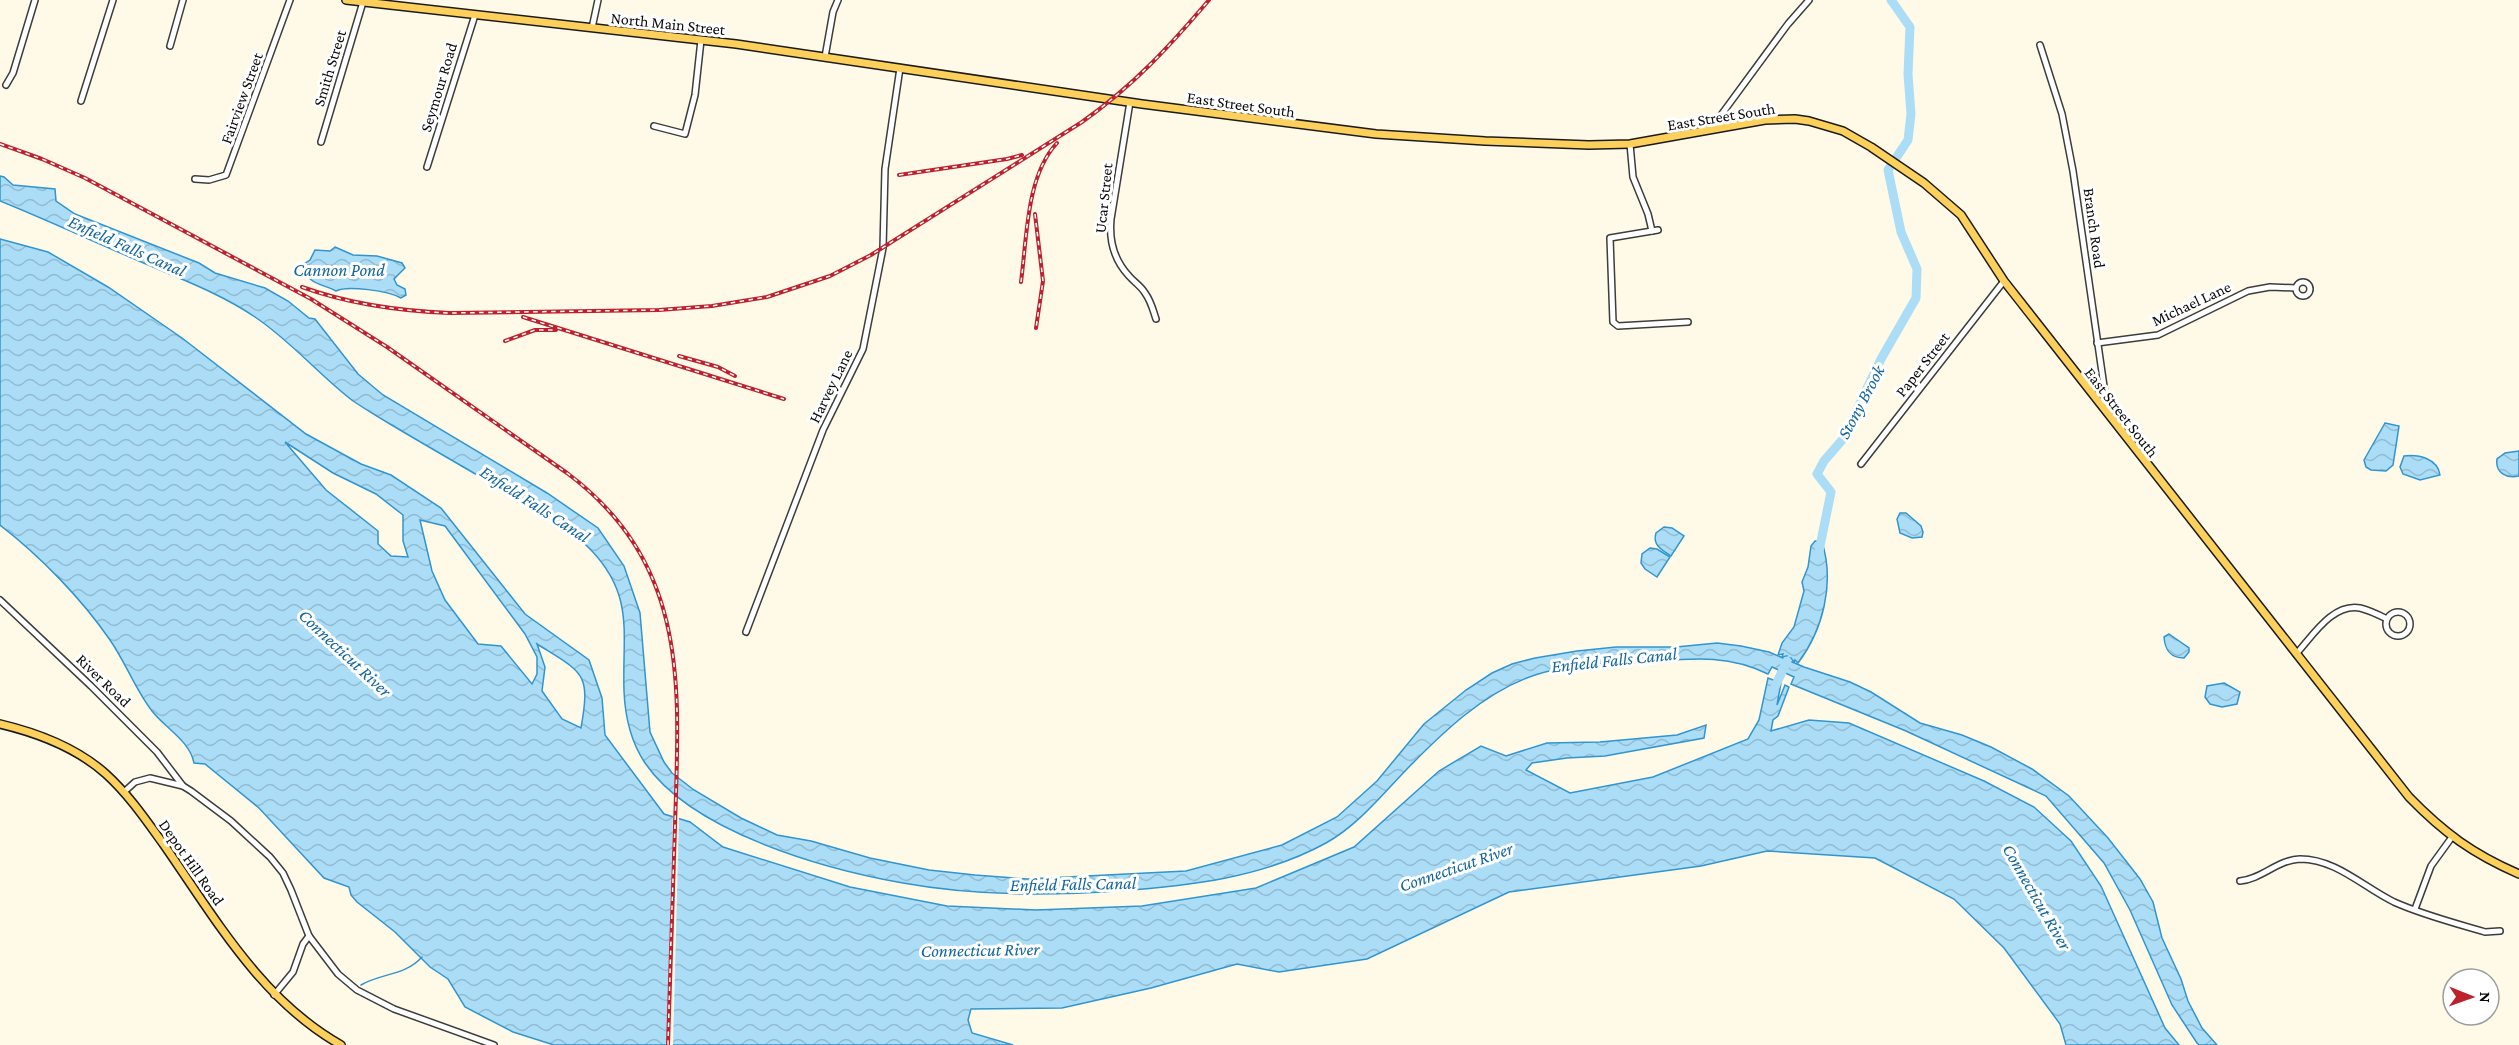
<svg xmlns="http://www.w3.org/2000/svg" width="2519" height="1045" font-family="'Crimson Pro',serif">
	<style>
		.water { fill: url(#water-waves); stroke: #3195cf; stroke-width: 1.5; fill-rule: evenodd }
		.pier { fill: #fffae7 }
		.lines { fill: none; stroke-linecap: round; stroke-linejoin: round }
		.stream { stroke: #3195cf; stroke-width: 1.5 }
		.river { stroke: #abddf7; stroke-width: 9 }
		.minor-casing { stroke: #3d3d3d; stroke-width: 8 }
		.major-casing { stroke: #1b1b1b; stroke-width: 10 }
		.minor { stroke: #fff; stroke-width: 5 }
		.major { stroke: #fcd05b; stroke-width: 7 }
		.rail-casing { stroke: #bc212d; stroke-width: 4 }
		.rail { stroke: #fff; stroke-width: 1.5; stroke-dasharray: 4.5; stroke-linecap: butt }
		.labels { text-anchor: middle; stroke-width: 6; stroke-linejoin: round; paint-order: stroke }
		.street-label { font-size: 16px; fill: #0a0a0a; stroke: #fff }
		.water-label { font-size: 18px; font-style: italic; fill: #13659d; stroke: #fff }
	</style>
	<defs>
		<pattern id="water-waves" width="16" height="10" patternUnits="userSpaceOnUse" patternTransform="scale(1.5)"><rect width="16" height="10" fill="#abddf7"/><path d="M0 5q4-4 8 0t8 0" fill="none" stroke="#92bcd2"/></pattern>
	</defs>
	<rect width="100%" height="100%" fill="#fffae7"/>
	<g class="water">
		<path d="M 0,176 L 4,177 L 13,185 L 55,189 L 56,201 L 75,214 L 199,263 L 215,273 L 265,288 L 288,301 L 309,318 L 315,319 L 358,374 L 383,395 L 547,493 L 598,528 L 624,566 L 640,613 L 650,732 L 664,762 L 672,773 L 694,790 L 741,818 L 777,835 L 811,841 L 870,858 L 929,870 L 975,875 L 1027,879 L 1186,871 L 1282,845 L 1337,817 L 1377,781 L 1424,724 L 1466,690 L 1492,673 L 1512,664 L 1535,658 L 1577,651 L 1616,647 L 1676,647 L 1717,643 L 1741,646 L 1769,652 L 1804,667 L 1850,682 L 1871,692 L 1920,723 L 1962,735 L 1991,747 L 2032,769 L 2069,796 L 2108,838 L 2140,879 L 2153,902 L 2162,938 L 2181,979 L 2188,1001 L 2202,1028 L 2217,1045 L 2199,1045 L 2197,1043 L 2172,1005 L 2130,910 L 2104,863 L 2046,796 L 1906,731 L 1791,684 L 1794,677 L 1772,667 L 1768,674 C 1726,653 1688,659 1642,662 C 1607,664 1568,664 1535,675 C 1484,692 1442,733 1406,770 C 1382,795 1357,826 1326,843 C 1262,878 1189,886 1118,891 C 1046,896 974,896 903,883 C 824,869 692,832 645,763 C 631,742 625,716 624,691 C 622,634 635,596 591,550 C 569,527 538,511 511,495 C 471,471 430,448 390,424 C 378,417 365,409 353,401 C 319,375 291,341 255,317 C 220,293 178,278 139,261 C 92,241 47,220 0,201 Z"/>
		<path d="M 0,239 L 48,252 L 108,287 L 182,338 L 306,434 L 361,464 L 391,475 L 441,508 L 525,614 L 589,660 L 602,698 L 605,735 L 664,814 L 690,822 L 723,847 L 850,887 L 947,906 L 1036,910 L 1142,906 L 1256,888 L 1354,847 L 1439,771 L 1481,746 L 1506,756 L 1547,743 L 1600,742 L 1677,735 L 1706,725 L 1704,738 L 1605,756 L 1567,758 L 1532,763 L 1526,770 L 1570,793 L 1653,777 L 1748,739 L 1759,720 L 1768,678 L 1781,683 L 1777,705 L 1785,685 L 1789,687 L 1778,716 L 1773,720 L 1771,731 L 1809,720 L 1849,723 L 1984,781 L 2034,807 L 2071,841 L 2101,886 L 2165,1028 L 2179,1045 L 2066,1045 L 2060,1024 L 2004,948 L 1954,899 L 1875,858 L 1767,851 L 1701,866 L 1509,892 L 1367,959 L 1279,972 L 1237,964 L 1151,988 L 1062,1008 L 971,1009 L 968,1020 L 972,1033 L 1013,1045 L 554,1045 L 513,1032 L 465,1007 L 448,979 L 430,967 L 395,932 L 357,902 L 351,895 L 349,887 L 324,878 L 259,808 L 205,764 L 194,763 C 190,741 165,728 152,711 C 135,689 126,663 110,640 C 81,598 40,556 0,525 ZM 285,442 L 333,473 L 376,494 L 403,515 L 403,541 L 408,557 L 391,556 L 378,544 L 378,531 L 326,490 ZM 420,520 L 445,526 L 525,634 L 537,657 L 537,674 L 532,684 L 501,646 L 478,644 L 445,600 L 432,571 ZM 537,644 C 583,673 591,672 581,728 L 562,719 L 542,691 L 545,667 Z"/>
		<path d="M 335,247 L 353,255 L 377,256 L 402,263 L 405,268 L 394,279 L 397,285 L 405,289 L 406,295 L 401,298 C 389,291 347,285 336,291 C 321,283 306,285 304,264 L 310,260 L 315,250 L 330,251 Z"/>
		<path d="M 2385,423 L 2399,426 L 2393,465 L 2386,471 L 2371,470 L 2366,467 L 2364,460 Z"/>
		<path d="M 2519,451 L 2519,476 C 2507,479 2495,473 2497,459 L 2505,453 Z"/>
		<path d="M 2404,456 C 2419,454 2438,459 2440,475 L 2420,480 L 2403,474 L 2400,467 Z"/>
		<path d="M 1900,513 L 1906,513 L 1921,526 L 1923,532 L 1922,537 L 1912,538 L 1900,533 L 1897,519 Z"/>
		<path d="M 1664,527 L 1672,528 L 1684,536 L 1671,556 C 1662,550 1652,545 1656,533 Z"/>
		<path d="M 1815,541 L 1822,542 C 1835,583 1823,630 1798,663 L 1795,660 L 1794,662 L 1791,658 L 1787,658 L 1787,656 L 1782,657 L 1783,654 L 1778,655 L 1782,643 L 1794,627 L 1804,591 L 1802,582 L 1808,567 L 1811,546 Z"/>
		<path d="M 1650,548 L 1657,549 L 1670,557 L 1657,577 L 1645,569 L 1641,563 L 1642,554 Z"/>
		<path d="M 2169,634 L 2189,648 L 2189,652 L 2184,658 C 2170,658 2165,650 2164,637 Z"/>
		<path d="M 2224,683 L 2240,692 L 2237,704 L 2222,707 L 2210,704 L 2205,697 L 2207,686 Z"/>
	</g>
	<path class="pier" d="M 673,814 L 679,816 L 673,1045 L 667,1045 Z"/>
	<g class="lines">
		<path class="stream" d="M 361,985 C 381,973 405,976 422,957"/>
		<g class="river">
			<path d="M 1819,551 L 1831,492 L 1817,474 L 1824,461 L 1843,439 L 1881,359 L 1916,298 L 1917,269 L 1901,232 L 1888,170 L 1908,140 L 1911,114 L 1908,74 L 1910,27 L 1891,0"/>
			<path d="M 1773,691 L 1787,661"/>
		</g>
		<g class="minor-casing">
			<g id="minor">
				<path d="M 592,28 L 598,0"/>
				<path d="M 2040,45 L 2062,114 L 2073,171 L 2108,414"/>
				<path d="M 170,46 L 183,0"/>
				<path d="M 825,57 L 833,12 L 838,0"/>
				<path d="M 6,85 L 13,73 L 35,0"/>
				<path d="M 81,101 L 113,0"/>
				<path d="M 1130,102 L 1111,219 C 1109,240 1114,260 1129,276 C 1134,282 1141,286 1145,293 C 1151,301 1153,310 1156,319"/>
				<path d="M 654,126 L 685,134 L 695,95 L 701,40"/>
				<path d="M 1710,130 L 1788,24 L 1809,0"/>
				<path d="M 321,142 L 363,2"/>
				<path d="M 1630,144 L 1633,177 L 1648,214 L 1652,231"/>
				<path d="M 427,167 L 475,15"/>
				<path d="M 195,179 L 209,180 L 226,175 L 290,0"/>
				<path d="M 1658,230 L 1610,238 L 1613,322 L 1618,326 L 1688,322"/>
				<circle cx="2303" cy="289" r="7"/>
				<path d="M 2097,343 L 2158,335 L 2248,291 L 2270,287 L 2296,288"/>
				<path d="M 1861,464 L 2004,281"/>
				<path d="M 0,600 L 91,686 L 157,752 L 183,786"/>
				<circle cx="2398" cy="624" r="12"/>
				<path d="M 746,632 L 823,430 L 863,349 L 883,248 L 885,169 L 900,68"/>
				<path d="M 2296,654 C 2312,637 2332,603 2360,608 C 2369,610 2379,615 2387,619"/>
				<path d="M 124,792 L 135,782 L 150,778 L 183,786 L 191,791 L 231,821 L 270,857 L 283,873 L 291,890 L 309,936 L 338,974 L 357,990 L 394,1009 L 494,1045"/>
				<path d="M 2240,881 C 2262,879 2277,860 2300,859 C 2336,859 2363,887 2394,902 C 2423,915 2455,923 2485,932 L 2500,931"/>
				<path d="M 2415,909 L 2431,866 L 2452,837"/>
				<path d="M 274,995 L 293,972 L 303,944 L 309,936"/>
			</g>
		</g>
		<g class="major-casing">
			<g id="major">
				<path d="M 346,0 L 736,44 L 1142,104 L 1376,134 L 1485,141 L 1589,145 L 1630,144 L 1765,120 L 1795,119 L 1809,121 L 1843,131 L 1871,147 L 1924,183 L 1961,215 L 2004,281 L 2409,797 C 2444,833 2473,854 2519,874"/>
				<path d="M 0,724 C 38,733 77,748 106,774 C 129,795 146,820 164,845 C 215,918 261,1000 341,1045"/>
			</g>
		</g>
		<use href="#minor" class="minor"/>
		<use href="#major" class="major"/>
		<g class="rail-casing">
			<g id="rail">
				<path d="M 0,144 L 42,159 L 85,178 L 311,299 L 387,347 L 567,473 C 691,566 679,688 675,826 C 672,899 670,972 668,1045"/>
				<path d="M 899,175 L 1007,159 L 1022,155"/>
				<path d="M 1035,214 L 1043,281 L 1036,328"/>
				<path d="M 1021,282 C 1027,238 1026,176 1057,143"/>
				<path d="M 302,287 C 349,304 400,311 450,313 L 659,310 L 712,306 L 767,297 L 830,276 L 871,255 L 1082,122 C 1134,85 1169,47 1209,0"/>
				<path d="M 523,317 L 784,399"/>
				<path d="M 505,341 L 535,330 L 556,330"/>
				<path d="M 679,356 L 718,367 L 735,376"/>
			</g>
		</g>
		<use href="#rail" class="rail"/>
	</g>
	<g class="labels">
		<g class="street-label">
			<text transform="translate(668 23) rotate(6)" y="6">North Main Street</text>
			<text transform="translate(329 68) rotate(-73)" y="6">Smith Street</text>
			<text transform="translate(438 87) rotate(-73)" y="6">Seymour Road</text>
			<text transform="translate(241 98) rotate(-70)" y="6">Fairview Street</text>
			<text transform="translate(1241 104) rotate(8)" y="6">East Street South</text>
			<text transform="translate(1721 116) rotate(-9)" y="6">East Street South</text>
			<text transform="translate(1103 198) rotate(-84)" y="6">Ucar Street</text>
			<text transform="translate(2095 228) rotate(82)" y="6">Branch Road</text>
			<text transform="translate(2191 303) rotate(-25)" y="6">Michael Lane</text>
			<text transform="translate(1922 364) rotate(-52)" y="6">Paper Street</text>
			<text transform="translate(830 386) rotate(-64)" y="6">Harvey Lane</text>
			<text transform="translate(2122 412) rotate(52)" y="6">East Street South</text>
			<text transform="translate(104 680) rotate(44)" y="6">River Road</text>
			<text transform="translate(192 862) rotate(55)" y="6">Depot Hill Road</text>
		</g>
		<g class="water-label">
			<text transform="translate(127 246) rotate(24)" y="6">Enfield Falls Canal</text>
			<text x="339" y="276">Cannon Pond</text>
			<text transform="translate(1861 402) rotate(-62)" y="6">Stony Brook</text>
			<text transform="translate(535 504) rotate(33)" y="6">Enfield Falls Canal</text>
			<text transform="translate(345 653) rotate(43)" y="6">Connecticut River</text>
			<text transform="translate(1614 660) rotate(-6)" y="6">Enfield Falls Canal</text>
			<text transform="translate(1456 867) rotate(-19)" y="6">Connecticut River</text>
			<text transform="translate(1073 884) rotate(-1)" y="6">Enfield Falls Canal</text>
			<text transform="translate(2037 897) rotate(60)" y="6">Connecticut River</text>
			<text transform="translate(980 950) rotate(-1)" y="6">Connecticut River</text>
		</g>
	</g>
	<g transform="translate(2471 997) rotate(91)"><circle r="28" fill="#ffffff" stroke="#9d9d9d" stroke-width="1.5"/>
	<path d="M0-4.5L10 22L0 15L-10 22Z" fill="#bc212d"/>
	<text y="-9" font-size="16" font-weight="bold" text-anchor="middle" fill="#0a0a0a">N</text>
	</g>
</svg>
